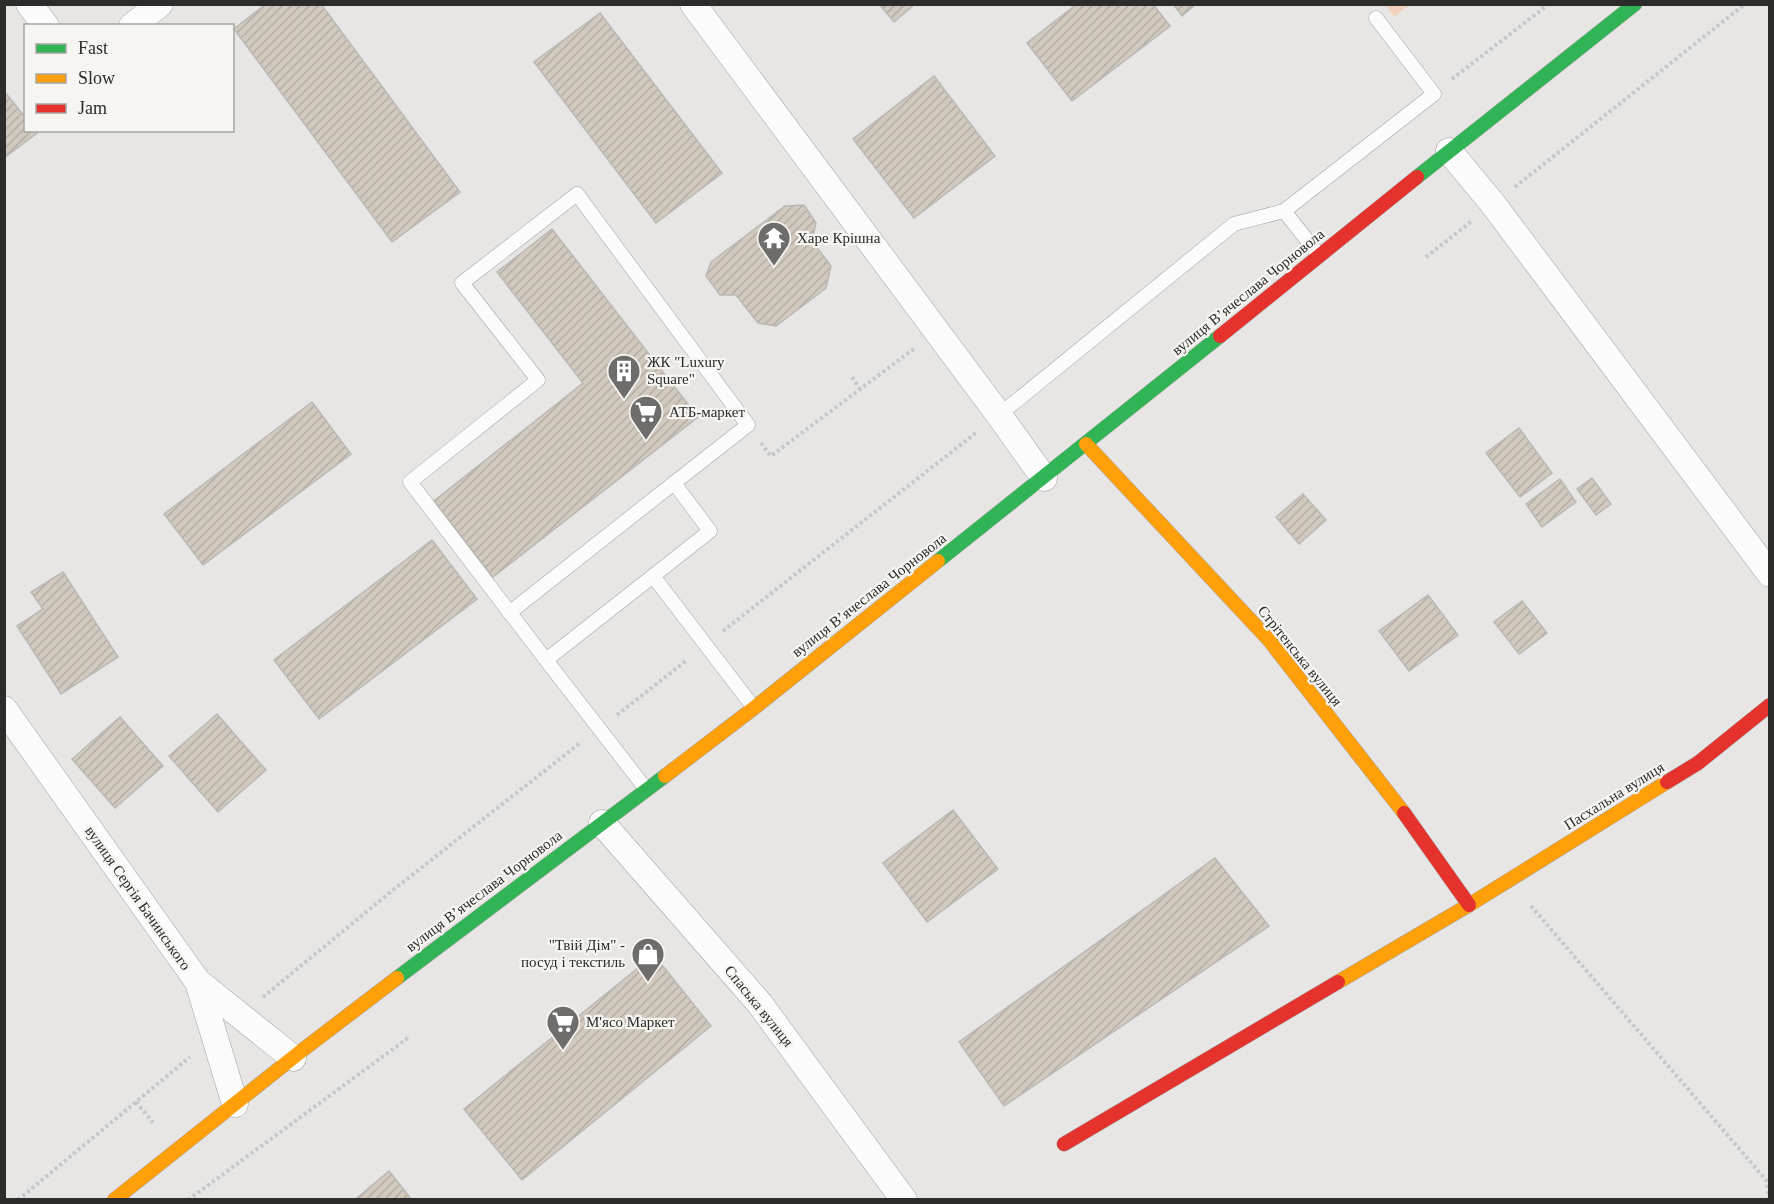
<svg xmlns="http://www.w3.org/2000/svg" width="1774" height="1204" font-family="'Times New Roman',serif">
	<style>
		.park { fill: url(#park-tufts) }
		.building { fill: url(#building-hatch); stroke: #bab9b7; stroke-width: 1.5 }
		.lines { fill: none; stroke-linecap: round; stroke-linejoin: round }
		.lane-casing { stroke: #a4a3a1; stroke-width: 15 }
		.street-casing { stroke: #a4a3a1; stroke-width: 27 }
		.fast-casing { stroke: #a4a3a1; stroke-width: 15 }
		.slow-casing { stroke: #a4a3a1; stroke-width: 15 }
		.jam-casing { stroke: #a4a3a1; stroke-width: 15 }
		.path { stroke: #c7c7c7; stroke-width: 4; stroke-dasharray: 3 3; stroke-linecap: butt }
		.lane { stroke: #fcfbfb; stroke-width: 14 }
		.street { stroke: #fcfbfb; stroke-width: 26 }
		.fast { stroke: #30b455; stroke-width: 14 }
		.slow { stroke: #ff9f0a; stroke-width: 14 }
		.jam { stroke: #e5322d; stroke-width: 14 }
		.labels { text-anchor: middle; stroke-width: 4.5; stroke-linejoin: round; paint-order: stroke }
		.poi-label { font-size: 15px; fill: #2c2c2a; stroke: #f6f5f1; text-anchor: start }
		.street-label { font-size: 15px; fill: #2c2c2a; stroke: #f6f5f1 }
	</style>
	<defs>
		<pattern id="park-tufts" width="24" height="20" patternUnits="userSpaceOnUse" patternTransform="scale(1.5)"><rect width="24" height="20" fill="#f1d1bc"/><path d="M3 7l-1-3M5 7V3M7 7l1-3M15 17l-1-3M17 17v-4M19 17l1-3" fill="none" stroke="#cfb4a2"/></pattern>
		<pattern id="building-hatch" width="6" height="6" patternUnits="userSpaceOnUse" patternTransform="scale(1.5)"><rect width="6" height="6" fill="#d1c9be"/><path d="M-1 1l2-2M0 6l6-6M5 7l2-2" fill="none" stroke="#b4ada3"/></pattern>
	</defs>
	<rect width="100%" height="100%" fill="#e8e6e4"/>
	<path class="park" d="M 1386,5 L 1409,5 L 1394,17 Z"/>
	<g class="building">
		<path d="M 266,4 L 321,4 L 460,192 L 392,242 L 234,29 Z"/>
		<path d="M 879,4 L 915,4 L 894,22 Z"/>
		<path d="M 1077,4 L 1153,4 L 1170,26 L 1072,101 L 1027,43 Z"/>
		<path d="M 1173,4 L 1196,4 L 1182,16 Z"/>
		<path d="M 600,13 L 722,173 L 656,223 L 534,62 Z"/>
		<path d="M 934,76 L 995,156 L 914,218 L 853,139 Z"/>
		<path d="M 4,91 L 26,118 L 26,130 L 35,130 L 37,133 L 4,158 Z"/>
		<path d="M 804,205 L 816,223 L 812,241 L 831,266 L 826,288 L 776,326 L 758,323 L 736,295 L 720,295 L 706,276 L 711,262 L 785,206 Z"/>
		<path d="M 552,229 L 698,417 L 493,577 L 434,501 L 583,383 L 497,272 Z"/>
		<path d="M 312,402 L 351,454 L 203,565 L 164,514 Z"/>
		<path d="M 1519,428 L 1552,473 L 1520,497 L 1486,453 Z"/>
		<path d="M 1592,478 L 1611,504 L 1596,515 L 1577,489 Z"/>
		<path d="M 1560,479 L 1576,502 L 1542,527 L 1526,504 Z"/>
		<path d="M 1303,494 L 1326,520 L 1299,544 L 1276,517 Z"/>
		<path d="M 432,540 L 477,599 L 319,719 L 274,660 Z"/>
		<path d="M 63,572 L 118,657 L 61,694 L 17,626 L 43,609 L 31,592 Z"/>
		<path d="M 1428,595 L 1458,635 L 1409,671 L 1379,631 Z"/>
		<path d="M 1522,601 L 1547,633 L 1519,654 L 1494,622 Z"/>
		<path d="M 217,714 L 266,770 L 218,812 L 169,756 Z"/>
		<path d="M 120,717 L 163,766 L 115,808 L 72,759 Z"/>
		<path d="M 953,810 L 998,869 L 927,922 L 883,863 Z"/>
		<path d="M 1215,858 L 1269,926 L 1004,1106 L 959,1042 Z"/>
		<path d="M 654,955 L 711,1026 L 522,1180 L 464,1109 Z"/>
		<path d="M 389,1171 L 412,1200 L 358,1200 L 357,1198 Z"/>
	</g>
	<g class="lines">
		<g class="lane-casing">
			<g id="lane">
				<path d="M 1284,211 L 1319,255"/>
				<path d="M 999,415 L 1234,224 L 1284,211 L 1434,94 L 1376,18"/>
				<path d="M 674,483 L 748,425 L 577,194 L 462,283 L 538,380 L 410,482 L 546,660 L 653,576 L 754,708"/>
				<path d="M 509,613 L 674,483 L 710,531 L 653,576"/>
				<path d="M 546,660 L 646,789"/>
			</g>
		</g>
		<g class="street-casing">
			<g id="street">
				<path d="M 29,4 L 46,26"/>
				<path d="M 693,4 L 999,415 L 1044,478"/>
				<path d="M 132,26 L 160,4"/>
				<path d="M 1449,151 L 1493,204 L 1770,574"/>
				<path d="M 4,709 L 198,982 L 235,1104"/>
				<path d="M 602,823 L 760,1004 L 904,1200"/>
				<path d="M 198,982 L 293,1058"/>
			</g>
		</g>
		<g class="fast-casing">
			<g id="fast">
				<path d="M 1417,177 L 1635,4"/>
				<path d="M 938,561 L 1220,336"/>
				<path d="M 397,978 L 665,776"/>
			</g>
		</g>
		<g class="slow-casing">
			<g id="slow">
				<path d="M 1086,444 L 1269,640 L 1404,813"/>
				<path d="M 665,776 L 754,708 L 938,561"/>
				<path d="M 1338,982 L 1469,905 L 1667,782"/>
				<path d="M 114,1200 L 300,1052 L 397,978"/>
			</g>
		</g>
		<g class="jam-casing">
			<g id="jam">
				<path d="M 1220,336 L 1417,177"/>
				<path d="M 1667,782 L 1698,763 L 1770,705"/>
				<path d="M 1404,813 L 1469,905"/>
				<path d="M 1064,1144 L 1338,982"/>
			</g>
		</g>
		<g class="path">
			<path d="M 1452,79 L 1549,4"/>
			<path d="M 1515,187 L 1745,4"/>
			<path d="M 1426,257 L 1472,221"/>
			<path d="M 852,377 L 860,389"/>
			<path d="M 761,443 L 771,456 L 915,348"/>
			<path d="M 723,631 L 977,432"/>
			<path d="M 617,715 L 687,660"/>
			<path d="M 1531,906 L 1766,1180 L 1770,1199"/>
			<path d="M 263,997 L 393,890 L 580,743"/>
			<path d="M 136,1102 L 155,1125"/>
			<path d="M 18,1200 L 190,1057"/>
			<path d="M 188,1200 L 408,1038"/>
		</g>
		<use href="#lane" class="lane"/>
		<use href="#street" class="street"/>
		<use href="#fast" class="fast"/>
		<use href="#slow" class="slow"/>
		<use href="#jam" class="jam"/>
	</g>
	<defs>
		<g id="temple-pin" transform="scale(1.725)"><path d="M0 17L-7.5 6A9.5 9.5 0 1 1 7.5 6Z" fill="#6e6d6b" stroke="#f6f5f1"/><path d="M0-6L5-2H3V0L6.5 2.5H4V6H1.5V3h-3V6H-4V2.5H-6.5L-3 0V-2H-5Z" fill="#fff"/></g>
		<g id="building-pin" transform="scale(1.725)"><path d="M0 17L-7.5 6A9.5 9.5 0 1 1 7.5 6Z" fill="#6e6d6b" stroke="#f6f5f1"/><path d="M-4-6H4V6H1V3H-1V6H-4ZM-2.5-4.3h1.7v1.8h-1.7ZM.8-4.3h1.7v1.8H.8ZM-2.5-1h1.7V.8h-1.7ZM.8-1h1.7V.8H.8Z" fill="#fff"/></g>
		<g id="supermarket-pin" transform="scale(1.725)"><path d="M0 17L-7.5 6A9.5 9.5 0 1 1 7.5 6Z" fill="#6e6d6b" stroke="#f6f5f1"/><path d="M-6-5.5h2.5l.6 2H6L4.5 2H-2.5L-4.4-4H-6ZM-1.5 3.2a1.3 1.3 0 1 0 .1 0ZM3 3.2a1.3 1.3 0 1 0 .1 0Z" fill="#fff"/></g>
		<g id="shop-pin" transform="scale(1.725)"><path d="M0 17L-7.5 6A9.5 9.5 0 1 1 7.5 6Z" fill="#6e6d6b" stroke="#f6f5f1"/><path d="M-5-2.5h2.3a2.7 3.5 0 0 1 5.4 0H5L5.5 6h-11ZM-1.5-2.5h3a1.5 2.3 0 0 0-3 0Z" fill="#fff"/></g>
	</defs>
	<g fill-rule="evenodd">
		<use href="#temple-pin" x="774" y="238"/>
		<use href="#building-pin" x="624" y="371"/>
		<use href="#supermarket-pin" x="646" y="412"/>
		<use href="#shop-pin" x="648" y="954"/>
		<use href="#supermarket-pin" x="563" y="1022"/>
	</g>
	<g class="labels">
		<g class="poi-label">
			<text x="797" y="243">Харе Крішна</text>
			<text x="647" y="367">ЖК "Luxury<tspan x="647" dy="17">Square"</tspan></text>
			<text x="669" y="417">АТБ-маркет</text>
			<text x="625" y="950" text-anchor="end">"Твій Дім" -<tspan x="625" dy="17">посуд і текстиль</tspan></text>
			<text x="586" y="1027">М'ясо Маркет</text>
		</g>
		<g class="street-label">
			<text transform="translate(1248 292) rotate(-39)" y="5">вулиця Вʼячеслава Чорновола</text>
			<text transform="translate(869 595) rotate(-38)" y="5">вулиця Вʼячеслава Чорновола</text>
			<text transform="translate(1300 656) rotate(51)" y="5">Стрітенська вулиця</text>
			<text transform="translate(1614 796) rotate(-32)" y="5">Пасхальна вулиця</text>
			<text transform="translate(484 891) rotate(-37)" y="5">вулиця Вʼячеслава Чорновола</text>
			<text transform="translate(138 898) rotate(55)" y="5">вулиця Сергія Бачинського</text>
			<text transform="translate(759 1006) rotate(51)" y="5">Спаська вулиця</text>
		</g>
	</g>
	<rect width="1774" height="1204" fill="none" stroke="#2c2c2a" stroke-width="12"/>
	<rect x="24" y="24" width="210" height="108" fill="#f6f5f1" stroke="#a5a5a1" stroke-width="1.5"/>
	<rect x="36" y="44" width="30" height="9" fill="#30b455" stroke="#a5a5a1" stroke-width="1.5"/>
	<text x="78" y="54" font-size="18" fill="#2c2c2a">Fast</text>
	<rect x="36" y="74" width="30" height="9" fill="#ff9f0a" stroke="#a5a5a1" stroke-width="1.5"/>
	<text x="78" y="84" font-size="18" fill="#2c2c2a">Slow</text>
	<rect x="36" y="104" width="30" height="9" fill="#e5322d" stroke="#a5a5a1" stroke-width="1.5"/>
	<text x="78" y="114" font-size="18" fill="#2c2c2a">Jam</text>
</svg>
